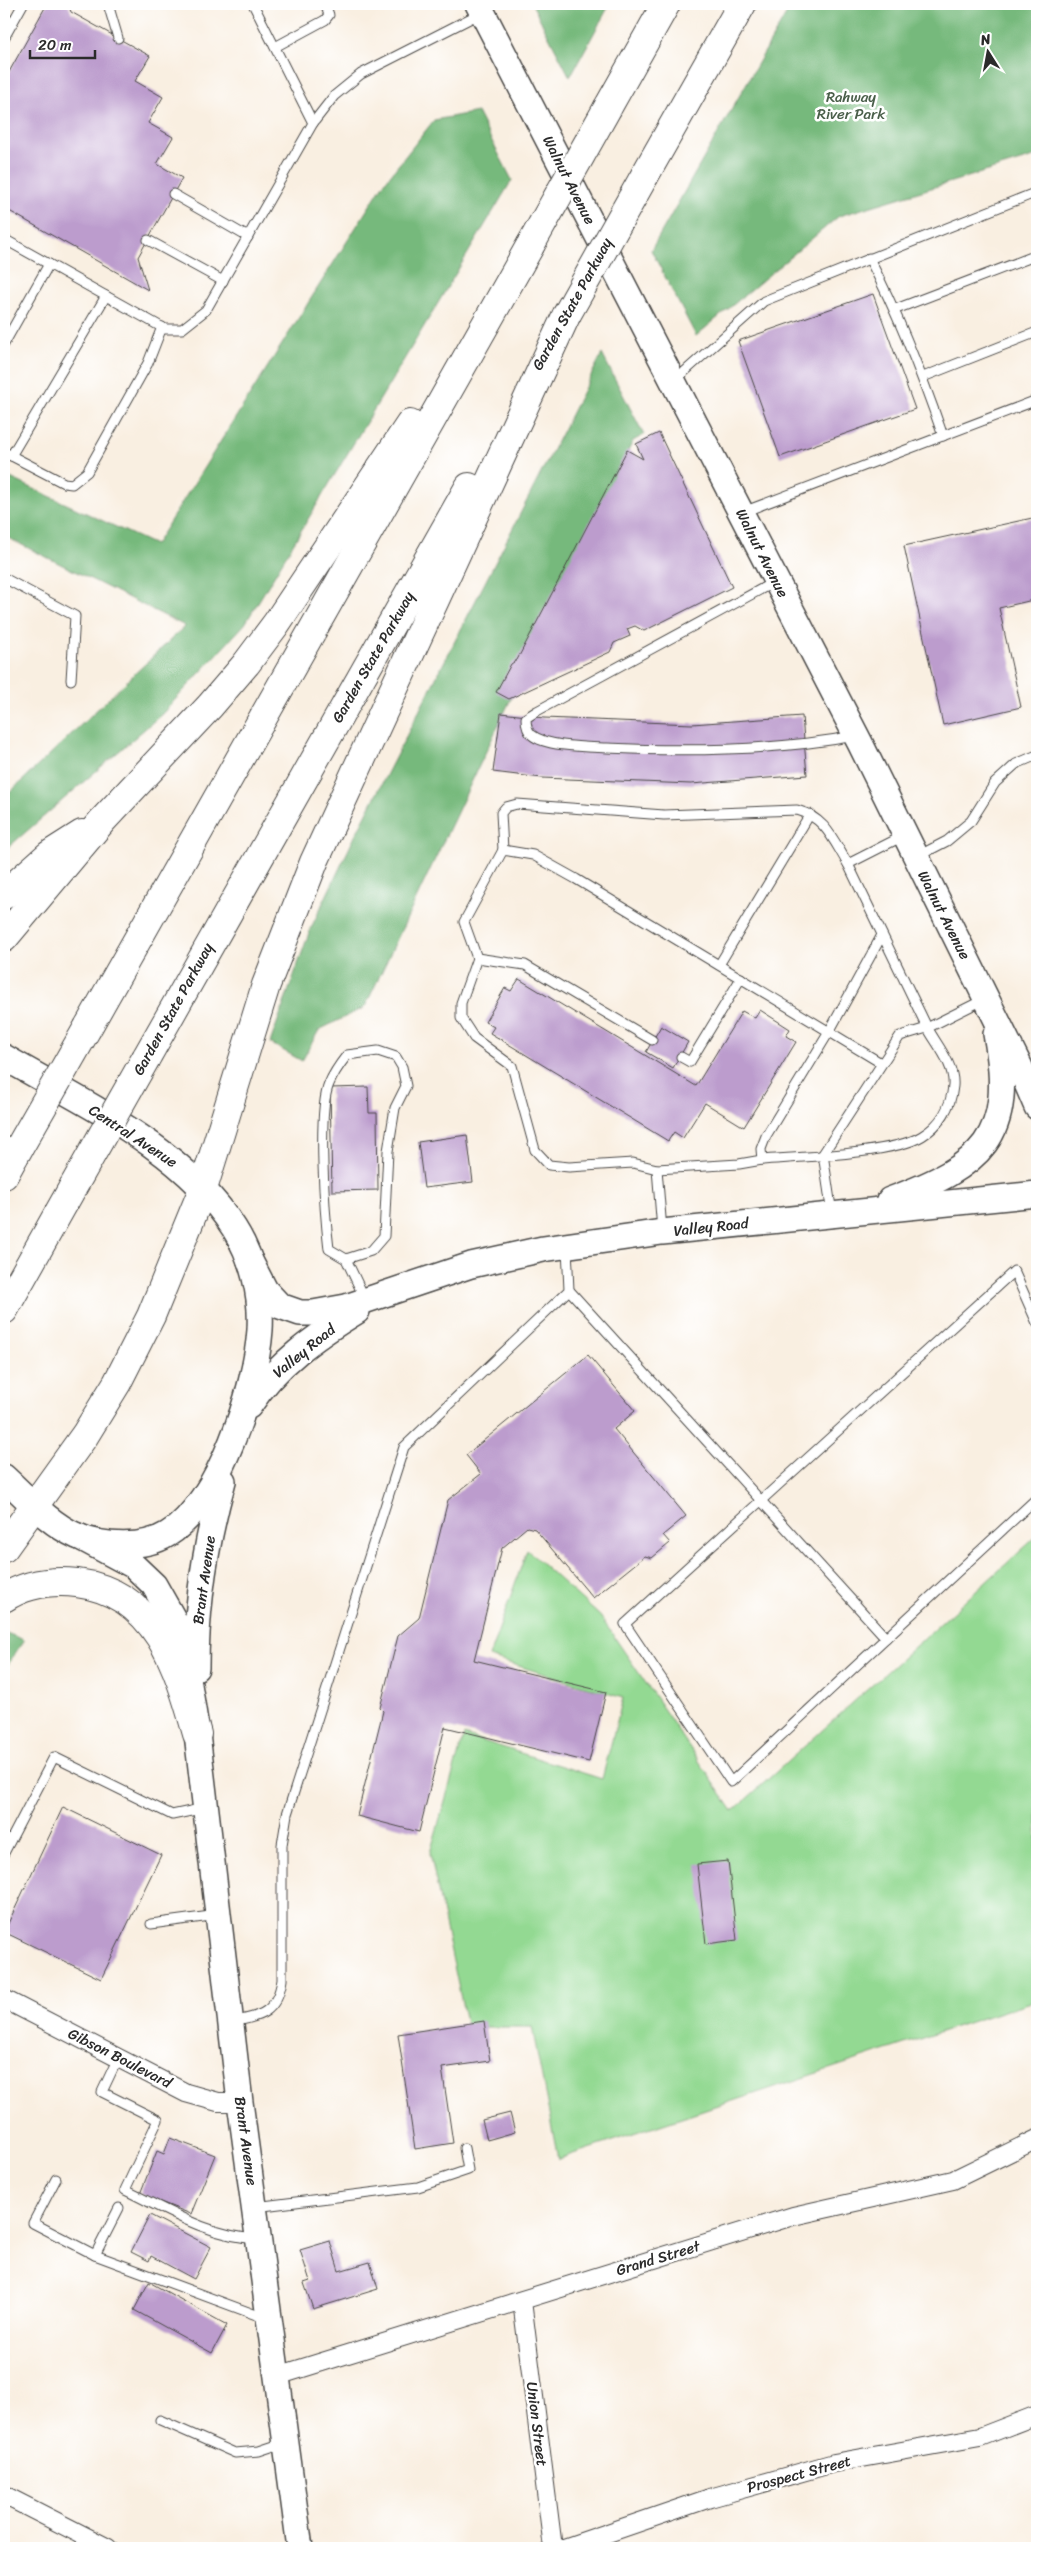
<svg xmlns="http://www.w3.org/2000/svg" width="1041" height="2552" font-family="Sriracha,sans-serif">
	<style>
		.green { fill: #93d992; stroke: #5f825e }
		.forest { fill: #76b97c; stroke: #507254 }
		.building { fill: #bc9ccd }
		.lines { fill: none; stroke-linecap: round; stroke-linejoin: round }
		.lane-casing { stroke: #4a4846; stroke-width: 11 }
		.street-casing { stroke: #4a4846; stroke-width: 20 }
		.secondary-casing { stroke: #4a4846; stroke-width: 28 }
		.highway-casing { stroke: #4a4846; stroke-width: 30 }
		.lane { stroke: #fff; stroke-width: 9 }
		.street { stroke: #fff; stroke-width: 18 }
		.secondary { stroke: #fff; stroke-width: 25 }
		.highway { stroke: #fff; stroke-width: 28 }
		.highway-bridge-casing { stroke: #4a4846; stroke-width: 30; stroke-linecap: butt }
		.highway-bridge { stroke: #fff; stroke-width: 28 }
		.labels { text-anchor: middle; stroke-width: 5; stroke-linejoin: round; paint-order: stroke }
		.park-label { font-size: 15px; fill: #4a5f4a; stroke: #fff }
		.street-label { font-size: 15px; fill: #2b2b2b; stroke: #fff }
	</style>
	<rect width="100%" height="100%" fill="#fff"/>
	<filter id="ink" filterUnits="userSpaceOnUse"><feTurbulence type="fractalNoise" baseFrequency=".02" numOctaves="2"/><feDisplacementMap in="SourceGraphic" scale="10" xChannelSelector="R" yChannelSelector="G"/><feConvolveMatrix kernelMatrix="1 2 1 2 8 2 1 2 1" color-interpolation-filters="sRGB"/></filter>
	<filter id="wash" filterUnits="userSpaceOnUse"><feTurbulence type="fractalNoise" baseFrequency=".0096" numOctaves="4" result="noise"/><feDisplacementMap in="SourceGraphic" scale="20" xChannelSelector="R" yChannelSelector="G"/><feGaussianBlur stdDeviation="1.12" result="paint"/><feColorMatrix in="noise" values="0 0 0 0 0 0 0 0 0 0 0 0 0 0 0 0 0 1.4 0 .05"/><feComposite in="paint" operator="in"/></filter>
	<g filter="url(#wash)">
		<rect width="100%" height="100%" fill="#f9efe1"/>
		<path class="green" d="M 1037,1536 L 1037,2000 L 558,2159 L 532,2027 L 467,2027 L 430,1853 L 464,1735 L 602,1779 L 623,1698 L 489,1657 L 527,1550 L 600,1616 L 733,1811 Z"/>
		<g class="forest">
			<path d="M 532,4 L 610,4 L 570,77 Z"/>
			<path d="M 792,4 L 1037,4 L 1037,156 L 839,216 L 696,336 L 651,250 Z"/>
			<path d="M 477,112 L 512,180 L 245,624 L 162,714 L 4,851 L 4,798 L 185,626 L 4,536 L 4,475 L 155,545 L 384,183 L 434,120 Z"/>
			<path d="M 602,354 L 644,435 L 633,441 L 365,1007 L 319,1030 L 302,1061 L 270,1043 L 310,930 L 355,836 Z"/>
			<path d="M 4,1632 L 24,1640 L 4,1670 Z"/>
		</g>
		<g id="blocks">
			<g class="building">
				<path d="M 47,4 L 68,4 L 71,12 L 150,56 L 135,81 L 163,97 L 148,123 L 173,137 L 157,164 L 182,178 L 138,257 L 148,290 L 4,208 L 4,81 Z"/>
				<path d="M 873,294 L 915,409 L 780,457 L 738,341 Z"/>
				<path d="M 659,433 L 732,587 L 644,631 L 635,626 L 627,629 L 630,636 L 614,643 L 610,652 L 509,699 L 496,692 L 511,664 L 517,660 L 627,450 L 643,459 L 636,444 Z"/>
				<path d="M 1037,517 L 1037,599 L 999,608 L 1021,707 L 943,725 L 904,546 Z"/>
				<path d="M 501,713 L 544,718 L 692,724 L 802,716 L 807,775 L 691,784 L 542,778 L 493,772 Z"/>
				<path d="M 519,979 L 696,1086 L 742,1011 L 755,1018 L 760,1010 L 790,1029 L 786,1036 L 796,1042 L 744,1127 L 705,1103 L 683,1138 L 674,1132 L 668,1141 L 490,1033 L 494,1027 L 485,1022 L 505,988 L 511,991 Z"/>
				<path d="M 661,1026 L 688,1042 L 673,1068 L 646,1052 Z"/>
				<path d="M 368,1087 L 369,1113 L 377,1113 L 378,1190 L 332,1191 L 330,1088 Z"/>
				<path d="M 467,1135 L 473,1182 L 424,1188 L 418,1142 Z"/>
				<path d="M 588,1355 L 635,1411 L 614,1429 L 686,1516 L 663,1535 L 670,1543 L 652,1558 L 645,1556 L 593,1598 L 535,1529 L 527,1527 L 502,1548 L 474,1660 L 606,1692 L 589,1762 L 445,1727 L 419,1832 L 357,1816 L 383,1711 L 380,1708 L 398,1636 L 419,1618 L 448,1500 L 481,1474 L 466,1455 Z"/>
				<path d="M 63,1807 L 161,1855 L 101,1979 L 4,1932 Z"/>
				<path d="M 728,1861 L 737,1940 L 706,1944 L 697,1864 Z"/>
				<path d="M 484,2021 L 490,2061 L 442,2068 L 453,2143 L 415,2149 L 398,2034 Z"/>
				<path d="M 510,2113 L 515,2132 L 487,2140 L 482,2120 Z"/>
				<path d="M 170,2138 L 215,2155 L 191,2214 L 140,2194 L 157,2151 L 164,2154 Z"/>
				<path d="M 150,2215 L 211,2247 L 194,2279 L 151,2256 L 149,2261 L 131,2252 Z"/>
				<path d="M 330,2241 L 339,2271 L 370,2262 L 378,2289 L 313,2309 L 304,2283 L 310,2281 L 300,2250 Z"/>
				<path d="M 149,2282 L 227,2325 L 212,2353 L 134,2310 Z"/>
			</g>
		</g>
	</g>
	<g filter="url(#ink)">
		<use href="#blocks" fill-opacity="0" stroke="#4a4846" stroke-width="1"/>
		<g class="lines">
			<g class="lane-casing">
				<g id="lane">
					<path d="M 108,4 L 118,38"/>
					<path d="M 253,4 L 313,123"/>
					<path d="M 4,38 L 23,4"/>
					<path d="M 275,47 L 325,20 L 329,15 L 325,4"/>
					<path d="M 173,194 L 248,237"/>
					<path d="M 4,239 L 165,329 L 182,329 L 206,310 L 313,123 L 334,96 L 361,74 L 481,13"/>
					<path d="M 148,240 L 223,281"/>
					<path d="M 869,258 C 899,316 922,375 943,436"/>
					<path d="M 896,309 L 1037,255"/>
					<path d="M 4,344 L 49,264"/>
					<path d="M 923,377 L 1037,332"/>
					<path d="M 674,381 L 764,301 L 1037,192"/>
					<path d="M 4,452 L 64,483 L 72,484 L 87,472 L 148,363 L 162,327"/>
					<path d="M 11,456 L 106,296"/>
					<path d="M 743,512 L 1037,400"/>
					<path d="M 4,578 L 75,616 L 71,680"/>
					<path d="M 776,581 L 537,711 L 526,718 C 526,724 527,731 532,735 C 546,747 589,747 607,748 C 690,752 773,751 855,736"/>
					<path d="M 503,850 L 501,813 L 506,807 L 517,804 L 664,815 L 797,810 C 826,818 833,840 848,864 L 905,835"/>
					<path d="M 918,856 L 947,841 L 971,821 L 995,783 L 1016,764 L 1037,755"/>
					<path d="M 477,958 L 525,965 L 652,1040"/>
					<path d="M 719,965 L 810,814"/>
					<path d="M 681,1057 L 690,1062 L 741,978"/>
					<path d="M 762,1160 C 800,1157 893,1154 922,1136 C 940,1125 951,1107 953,1086 C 955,1064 935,1043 926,1025 C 900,971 874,918 848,864"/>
					<path d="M 657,1169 L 739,1164 L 762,1160 L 761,1149 L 766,1136 L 829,1032 L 882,935"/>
					<path d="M 832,1214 L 823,1154 L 900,1036 L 927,1028 L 985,999"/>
					<path d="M 662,1230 L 657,1169 L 633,1163 L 569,1167 L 549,1165 L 535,1150 L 512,1066 L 474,1038 L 461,1018 L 461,1003 L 477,958 L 464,922 L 503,850 L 533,855 L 576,879 L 881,1063"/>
					<path d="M 346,1259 L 329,1249 C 325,1216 317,1112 329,1084 C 333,1074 340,1064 347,1055 L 378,1051 L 396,1057 L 402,1067 L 406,1086 L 395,1108 L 388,1151 L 384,1236 L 371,1251 L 346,1259 L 365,1299"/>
					<path d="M 569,1290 L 886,1638 L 1037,1498"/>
					<path d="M 886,1638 L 731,1782 L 625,1624 L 1014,1271 L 1037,1323"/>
					<path d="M 4,1853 L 54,1757 L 172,1815 L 205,1808"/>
					<path d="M 151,1924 L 218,1915"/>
					<path d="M 231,2022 C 261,2017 277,2012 282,1980 L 282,1845 L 287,1814 L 404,1447 L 569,1290 L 567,1248"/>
					<path d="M 118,2058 L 102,2092 L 158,2120 L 125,2190 C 167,2210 210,2237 258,2239"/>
					<path d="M 56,2179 L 33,2223 L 95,2255 L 267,2319"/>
					<path d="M 255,2207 L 418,2187 L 468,2170 L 464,2148"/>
					<path d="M 95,2255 L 119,2208"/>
					<path d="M 160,2420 L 235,2453 L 259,2451 L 283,2443"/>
				</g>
			</g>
			<g class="street-casing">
				<g id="street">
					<path d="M 4,1999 L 186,2093 L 218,2102 L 240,2102"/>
					<path d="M 522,2301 L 553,2548"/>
					<path d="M 277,2376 L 793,2216 L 953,2180 L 1037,2139"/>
					<path d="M 4,2495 L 108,2548"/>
					<path d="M 564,2548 L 710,2498 L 834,2463 L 980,2437 L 1037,2415"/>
				</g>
			</g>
			<g class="secondary-casing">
				<g id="secondary">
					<path d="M 478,4 L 860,743 L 1019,1065 L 1037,1107"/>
					<path d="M 4,1057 C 84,1104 183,1148 234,1228 C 253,1258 262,1295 260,1330 C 256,1388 219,1503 168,1534 C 144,1549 103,1547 77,1536 C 48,1523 27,1498 4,1477"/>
					<path d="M 890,1200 C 982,1165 1016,1139 996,1034"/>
					<path d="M 250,1261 L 265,1290 L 280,1306 L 300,1313 L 313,1313 L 346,1307 L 471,1265 L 543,1249 L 662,1232 L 1037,1194"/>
					<path d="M 249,1406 C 276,1364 316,1336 357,1311"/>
					<path d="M 78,1536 L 134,1566 L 154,1585 L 176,1624 L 185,1660 L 197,1734 L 240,2102 L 300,2548"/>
					<path d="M 196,1668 C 196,1605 206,1542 223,1481"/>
				</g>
			</g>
			<g class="highway-casing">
				<g id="highway">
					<path d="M 608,107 L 666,4"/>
					<path d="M 645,175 L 742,4"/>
					<path d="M 4,895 L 49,855 L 82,834"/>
					<path d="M 4,938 L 102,821 L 210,706 L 246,664 L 276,624 L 410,424"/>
					<path d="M 88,1027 L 530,246"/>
					<path d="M 146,1058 L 469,487"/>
					<path d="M 4,1175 L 15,1155"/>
					<path d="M 4,1310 L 73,1187"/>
					<path d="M 4,1548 L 85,1435 L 117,1383 L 151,1316 L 203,1189 L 266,985 L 314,862 L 566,316"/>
					<path d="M 4,1598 C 26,1584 51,1580 77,1583 C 157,1593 178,1667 197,1734"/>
				</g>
			</g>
			<use href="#lane" class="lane"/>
			<use href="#street" class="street"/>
			<use href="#secondary" class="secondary"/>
			<use href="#highway" class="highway"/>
			<g class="highway-bridge-casing">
				<g id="highway-bridge">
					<path d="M 530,246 L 608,107"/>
					<path d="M 566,316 L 645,175"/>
					<path d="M 15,1155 L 88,1027"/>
					<path d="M 73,1187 L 146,1058"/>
				</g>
			</g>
			<use href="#highway-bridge" class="highway-bridge"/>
		</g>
	</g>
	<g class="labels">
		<g class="park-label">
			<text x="851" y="102">Rahway<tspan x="851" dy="17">River Park</tspan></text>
		</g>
		<g class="street-label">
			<text transform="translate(569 180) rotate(63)" y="5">Walnut Avenue</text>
			<text transform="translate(572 304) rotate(-61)" y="5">Garden State Parkway</text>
			<text transform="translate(762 553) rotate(63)" y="5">Walnut Avenue</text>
			<text transform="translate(373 657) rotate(-60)" y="5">Garden State Parkway</text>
			<text transform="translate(944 915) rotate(63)" y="5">Walnut Avenue</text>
			<text transform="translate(173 1009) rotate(-61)" y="5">Garden State Parkway</text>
			<text transform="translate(133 1136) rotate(33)" y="5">Central Avenue</text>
			<text transform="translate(711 1227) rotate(-6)" y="5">Valley Road</text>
			<text transform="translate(304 1351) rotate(-39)" y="5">Valley Road</text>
			<text transform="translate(204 1580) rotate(-82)" y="5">Brant Avenue</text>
			<text transform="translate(120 2058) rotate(27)" y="5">Gibson Boulevard</text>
			<text transform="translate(246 2141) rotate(82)" y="5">Brant Avenue</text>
			<text transform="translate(658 2258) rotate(-17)" y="5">Grand Street</text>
			<text transform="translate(537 2424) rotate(83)" y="5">Union Street</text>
			<text transform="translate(799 2474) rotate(-15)" y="5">Prospect Street</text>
		</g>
	</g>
	<rect width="1041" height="2552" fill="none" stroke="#fff" stroke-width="20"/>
	<g transform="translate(988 52) rotate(349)" stroke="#ffffff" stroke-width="4" paint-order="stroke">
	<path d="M0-4L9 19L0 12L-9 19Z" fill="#2b2b2b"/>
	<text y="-8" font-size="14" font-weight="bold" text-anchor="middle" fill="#2b2b2b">N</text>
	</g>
	<path d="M30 50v8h65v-8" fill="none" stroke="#2b2b2b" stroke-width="2.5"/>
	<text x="38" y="50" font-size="15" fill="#2b2b2b" stroke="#ffffff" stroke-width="4" paint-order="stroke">20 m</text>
</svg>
